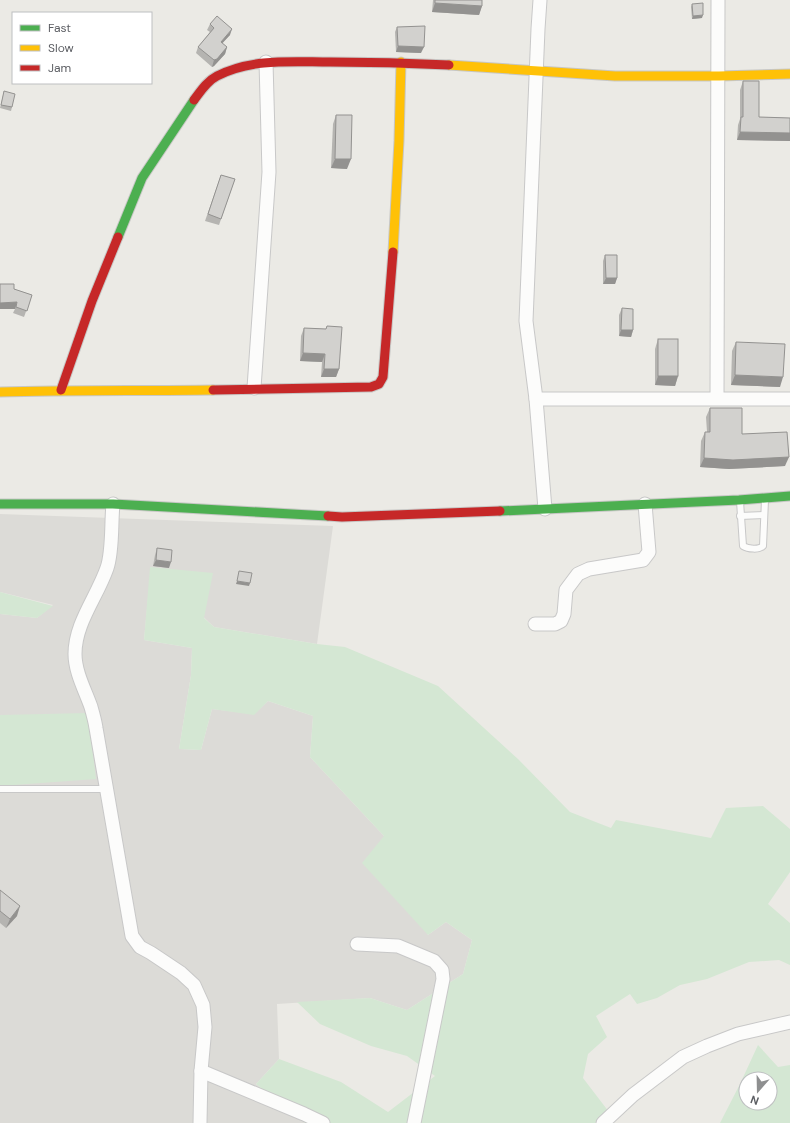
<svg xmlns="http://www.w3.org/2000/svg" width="790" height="1123" font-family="'DM Sans',sans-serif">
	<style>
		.industrial { fill: #dcdbd7 }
		.green { fill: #d4e7d3; fill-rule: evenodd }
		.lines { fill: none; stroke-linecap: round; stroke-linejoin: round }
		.lane-casing { stroke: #c8c8c8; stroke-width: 8 }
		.street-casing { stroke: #c8c8c8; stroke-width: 15 }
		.fast-casing { stroke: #c7c7c5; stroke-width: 11 }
		.slow-casing { stroke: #c7c7c5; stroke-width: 11 }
		.jam-casing { stroke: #c7c7c5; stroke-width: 11 }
		.lane { stroke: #fcfcfb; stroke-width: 6 }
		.street { stroke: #fcfcfb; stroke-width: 13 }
		.fast { stroke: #4caf50; stroke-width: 9 }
		.slow { stroke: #ffc107; stroke-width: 9 }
		.jam { stroke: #c62828; stroke-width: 9 }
		.wall { fill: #b5b4b1 }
		.shaded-wall { fill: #939290 }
		.building { fill: #d2d1ce; stroke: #939290 }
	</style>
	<rect width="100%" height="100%" fill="#ebeae5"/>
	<path class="industrial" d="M 0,514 L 333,526 L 317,644 L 214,627 L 151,567 L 144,640 L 192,648 L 191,675 L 179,749 L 201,750 L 212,709 L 254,714 L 268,701 L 313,716 L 310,757 L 384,836 L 428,935 L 446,922 L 472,940 L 463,974 L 407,1010 L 370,998 L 277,1004 L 279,1059 L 256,1084 L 305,1123 L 0,1123 L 0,614 L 37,618 L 53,605 L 0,592 Z"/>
	<g class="green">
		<path d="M 150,567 L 213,573 L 204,618 L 214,627 L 317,644 L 345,647 L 438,686 L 518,759 L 570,812 L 611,828 L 616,820 L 711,838 L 726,808 L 763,806 L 790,829 L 790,872 L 768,904 L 790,923 L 790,965 L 779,960 L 749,962 L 707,979 L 680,985 L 657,998 L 637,1004 L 630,994 L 596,1016 L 607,1037 L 588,1054 L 583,1078 L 609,1112 L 595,1123 L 305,1123 L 256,1084 L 279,1059 L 341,1082 L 388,1112 L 435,1076 L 407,1056 L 371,1046 L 320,1024 L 297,1002 L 370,998 L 407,1010 L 463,974 L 472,940 L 446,922 L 428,935 L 362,863 L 384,836 L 310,757 L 313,716 L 268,701 L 254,715 L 212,709 L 201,750 L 179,749 L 191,675 L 192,648 L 144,640 Z"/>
		<path d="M 0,592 L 53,606 L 37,618 L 0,614 Z"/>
		<path d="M 88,713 L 96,779 L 0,786 L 0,715 Z"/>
		<path d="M 758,1045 L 778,1067 L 790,1065 L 790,1123 L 720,1123 L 740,1084 ZM 746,1079 L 770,1079 L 770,1103 L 746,1103 Z"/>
	</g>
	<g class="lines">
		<g class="lane-casing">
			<g id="lane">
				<path d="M 740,501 L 743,546 C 748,549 759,550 763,546 L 765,500"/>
				<path d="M 740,516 L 764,515"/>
				<path d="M 0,789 L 107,789"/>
			</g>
		</g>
		<g class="street-casing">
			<g id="street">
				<path d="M 540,0 L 538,29 L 526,321 L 536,399 L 545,509"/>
				<path d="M 254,388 L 269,172 L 266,62"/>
				<path d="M 717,398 L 718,0"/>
				<path d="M 536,399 L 790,399"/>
				<path d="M 113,504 C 111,523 113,551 107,568 C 97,597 75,623 75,654 C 75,672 85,690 91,707 C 93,714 95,721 96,728 L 132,936 L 140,947 L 151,953 L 181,973 L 194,985 L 203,1005 L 205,1027 L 201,1071 L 200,1123"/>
				<path d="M 535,624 L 555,624 L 561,621 L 564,614 L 566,590 L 578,574 L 589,569 L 643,560 L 649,552 L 645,504"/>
				<path d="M 357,944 L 398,946 L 434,961 L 442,970 L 443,979 L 414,1123"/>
				<path d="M 201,1071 L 304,1114 L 323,1123"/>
				<path d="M 603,1123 L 633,1095 L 683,1057 L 707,1046 L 738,1034 L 790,1022"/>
			</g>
		</g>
		<g class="fast-casing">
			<g id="fast">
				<path d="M 118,237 L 142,178 L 194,100"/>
				<path d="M 0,504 L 113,504 L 328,516"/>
				<path d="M 500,511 L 739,500 L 790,496"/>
			</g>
		</g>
		<g class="slow-casing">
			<g id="slow">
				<path d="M 449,65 L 615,76 L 719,76 L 790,74"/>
				<path d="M 393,252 L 399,141 L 401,62"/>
				<path d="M 0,392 C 71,390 142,391 213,390"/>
			</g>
		</g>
		<g class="jam-casing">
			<g id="jam">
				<path d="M 194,100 C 200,92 207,81 217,76 C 252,58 292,62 330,62 C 370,62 409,63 449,65"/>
				<path d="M 61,390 L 92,301 L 118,237"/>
				<path d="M 213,390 L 371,387 L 379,384 L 383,377 L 393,252"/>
				<path d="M 328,516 L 342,517 L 500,511"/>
			</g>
		</g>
		<use href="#lane" class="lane"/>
		<use href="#street" class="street"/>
		<use href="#fast" class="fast"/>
		<use href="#slow" class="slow"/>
		<use href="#jam" class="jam"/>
	</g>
	<g class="wall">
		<path d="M 433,0 L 482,0 L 482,6 L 479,15 L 432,12 Z"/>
		<path d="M 692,4 L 702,18 L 692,19 L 691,7 Z"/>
		<path d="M 210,24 L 230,35 L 222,43 L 227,47 L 225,54 L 214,66 L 212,67 L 196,53 L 198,47 L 210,32 L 207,30 Z"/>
		<path d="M 397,27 L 421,53 L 396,52 L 395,32 Z"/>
		<path d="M 743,81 L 759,117 L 790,118 L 790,141 L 737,140 L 738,125 L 740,119 L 740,90 Z"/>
		<path d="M 4,91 L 12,107 L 11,111 L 0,108 Z"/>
		<path d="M 336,115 L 347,169 L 331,168 L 333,124 Z"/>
		<path d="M 221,175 L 235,179 L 219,225 L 205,221 Z"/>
		<path d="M 605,255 L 617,278 L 615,284 L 603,284 L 603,261 Z"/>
		<path d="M 0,284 L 14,289 L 32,295 L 24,317 L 13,313 L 15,309 L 0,309 Z"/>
		<path d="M 622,308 L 633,330 L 631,337 L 619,336 L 619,315 Z"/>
		<path d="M 327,326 L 339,369 L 336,377 L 321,377 L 322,362 L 300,361 L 301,336 L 304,328 L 326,329 Z"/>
		<path d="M 658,339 L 678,376 L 675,386 L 655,385 L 655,349 Z"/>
		<path d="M 736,342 L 780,387 L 731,385 L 732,351 Z"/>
		<path d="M 710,408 L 742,434 L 785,466 L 729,469 L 700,467 L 701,441 L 705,432 L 707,432 L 706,417 Z"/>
		<path d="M 157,548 L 169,568 L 153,566 L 155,555 Z"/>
		<path d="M 0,890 L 17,916 L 6,928 L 0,923 Z"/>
	</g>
	<g class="shaded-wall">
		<path d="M 435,3 L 482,6 L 479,15 L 432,12 Z"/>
		<path d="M 703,15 L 702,18 L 692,19 L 693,16 Z"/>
		<path d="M 232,29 L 230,35 L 218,48 L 221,42 Z"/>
		<path d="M 398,46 L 424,47 L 421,53 L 396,52 Z"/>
		<path d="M 227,47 L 225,54 L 214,66 L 212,67 L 214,60 Z"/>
		<path d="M 740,132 L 790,133 L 790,141 L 737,140 Z"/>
		<path d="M 335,159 L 351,159 L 347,169 L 331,168 Z"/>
		<path d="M 606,278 L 617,278 L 615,284 L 603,284 Z"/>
		<path d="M 17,302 L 15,309 L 0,309 L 0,303 Z"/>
		<path d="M 621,330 L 633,330 L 631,337 L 619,336 Z"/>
		<path d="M 303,353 L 325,354 L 322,362 L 300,361 Z"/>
		<path d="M 324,369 L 339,369 L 336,377 L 321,377 Z"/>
		<path d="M 735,375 L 783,377 L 780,387 L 731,385 Z"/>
		<path d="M 658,376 L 678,376 L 675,386 L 655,385 Z"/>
		<path d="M 789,457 L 785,466 L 729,469 L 700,467 L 704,458 Z"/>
		<path d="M 156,560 L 171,562 L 169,568 L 153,566 Z"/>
		<path d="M 237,581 L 250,583 L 249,586 L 236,584 Z"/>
		<path d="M 20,906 L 17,916 L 6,928 L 10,919 Z"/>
	</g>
	<g class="building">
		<path d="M 435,0 L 482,0 L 482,6 L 435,3 Z"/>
		<path d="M 703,3 L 703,15 L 693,16 L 692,4 Z"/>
		<path d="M 217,16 L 232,29 L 221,42 L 227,47 L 217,59 L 214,60 L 198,47 L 214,28 L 210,24 Z"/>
		<path d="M 425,26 L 424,47 L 398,46 L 397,27 Z"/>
		<path d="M 743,81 L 759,81 L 759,117 L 790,118 L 790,133 L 740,132 L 741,117 L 743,117 Z"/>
		<path d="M 4,91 L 15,94 L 12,107 L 1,105 Z"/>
		<path d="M 336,115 L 352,115 L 351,159 L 335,159 Z"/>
		<path d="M 221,175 L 235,179 L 221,219 L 208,214 Z"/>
		<path d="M 605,255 L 617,255 L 617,278 L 606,278 Z"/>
		<path d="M 0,284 L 14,284 L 14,289 L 32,295 L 27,311 L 16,307 L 17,302 L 0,303 Z"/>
		<path d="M 622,308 L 633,309 L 633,330 L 621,330 Z"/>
		<path d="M 327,326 L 342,327 L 339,369 L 324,369 L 325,354 L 303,353 L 304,328 L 326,329 Z"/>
		<rect x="658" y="339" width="20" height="37"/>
		<path d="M 736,342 L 785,344 L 783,377 L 735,375 Z"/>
		<path d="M 710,408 L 742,408 L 742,434 L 787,432 L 789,457 L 733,460 L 704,458 L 705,432 L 710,432 Z"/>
		<path d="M 157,548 L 172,550 L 171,562 L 156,560 Z"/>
		<path d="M 239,571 L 252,573 L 250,583 L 237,581 Z"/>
		<path d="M 0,890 L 20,906 L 10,919 L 0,911 Z"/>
	</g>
	<rect x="12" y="12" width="140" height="72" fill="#ffffff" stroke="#bebfc1"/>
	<rect x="20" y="25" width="20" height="6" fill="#4caf50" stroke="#bebfc1"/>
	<text x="48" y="32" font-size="12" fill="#5c5e63">Fast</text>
	<rect x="20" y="45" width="20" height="6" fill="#ffc107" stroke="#bebfc1"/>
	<text x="48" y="52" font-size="12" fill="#5c5e63">Slow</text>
	<rect x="20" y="65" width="20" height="6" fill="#c62828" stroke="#bebfc1"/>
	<text x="48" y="72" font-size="12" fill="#5c5e63">Jam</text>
	<g transform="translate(758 1091) rotate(200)"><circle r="19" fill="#ffffff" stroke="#bebfc1"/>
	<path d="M0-3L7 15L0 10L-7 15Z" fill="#8e8f90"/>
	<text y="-6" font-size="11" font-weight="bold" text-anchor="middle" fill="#5c5e63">N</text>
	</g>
</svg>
